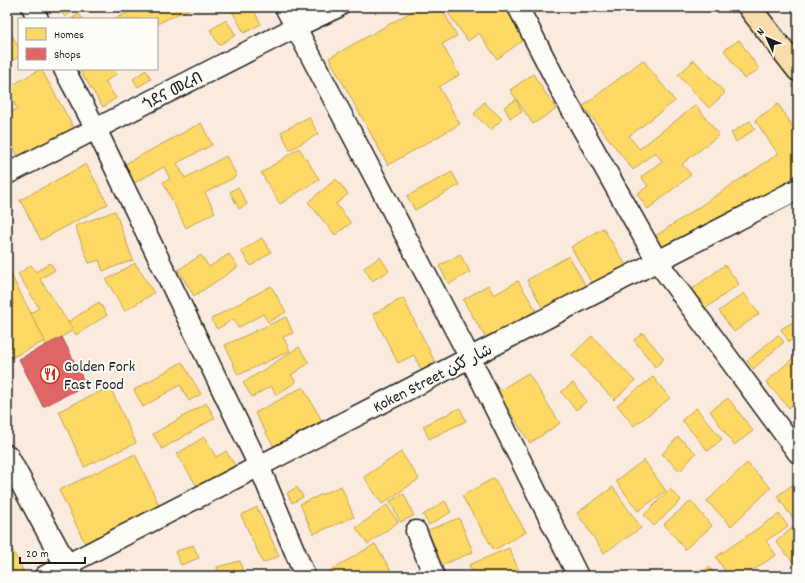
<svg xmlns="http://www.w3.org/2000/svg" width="805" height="583" font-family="Dekko,'Playpen Sans Arabic','Noto Sans Ethiopic',sans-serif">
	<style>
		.homes { fill: #ffd966; stroke: #bba050 }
		.shops { fill: #e06666; stroke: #a55050 }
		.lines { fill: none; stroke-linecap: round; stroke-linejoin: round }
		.street-casing { stroke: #1c1c1c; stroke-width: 23 }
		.secondary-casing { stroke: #1c1c1c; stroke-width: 25 }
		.primary-casing { stroke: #1c1c1c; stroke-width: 25 }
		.street { stroke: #fdfcf7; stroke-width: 20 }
		.secondary { stroke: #fdfcf7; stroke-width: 22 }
		.primary { stroke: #fbddab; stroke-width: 22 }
		.labels { text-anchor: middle; stroke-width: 4; stroke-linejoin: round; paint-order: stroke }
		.street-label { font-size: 16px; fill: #1c1c1c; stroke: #fdfcf7 }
		.poi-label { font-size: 16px; fill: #1c1c1c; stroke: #fdfcf7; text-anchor: start }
	</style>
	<rect width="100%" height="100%" fill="#fbebdf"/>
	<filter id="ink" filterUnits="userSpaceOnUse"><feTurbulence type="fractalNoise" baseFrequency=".025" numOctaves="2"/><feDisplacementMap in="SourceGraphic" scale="8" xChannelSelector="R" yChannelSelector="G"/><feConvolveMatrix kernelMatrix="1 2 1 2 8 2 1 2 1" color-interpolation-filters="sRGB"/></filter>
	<g filter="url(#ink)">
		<g class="homes">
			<path d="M 58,7 L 79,7 L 65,17 Z"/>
			<path d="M 140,7 L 193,7 L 157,24 L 157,19 L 114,19 Z"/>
			<path d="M 230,7 L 252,7 L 261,24 L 244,33 Z"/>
			<path d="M 420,7 L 441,7 L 457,36 L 442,44 L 459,75 L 439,87 L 460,124 L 388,165 L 329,58 Z"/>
			<path d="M 444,7 L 504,7 L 526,38 L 497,59 L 479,33 L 468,41 Z"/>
			<path d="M 79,14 L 83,19 L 71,19 Z"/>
			<path d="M 226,20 L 236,35 L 219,45 L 210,30 Z"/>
			<path d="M 7,25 L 19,49 L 19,57 L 7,63 Z"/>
			<path d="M 739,40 L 759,69 L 744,79 L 724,50 Z"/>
			<path d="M 643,60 L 675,101 L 629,136 L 639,149 L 696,105 L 719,135 L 682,164 L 691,175 L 648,209 L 637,194 L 648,186 L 641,177 L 662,161 L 655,152 L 633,170 L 583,106 Z"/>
			<path d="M 694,60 L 725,93 L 709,108 L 678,75 Z"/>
			<path d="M 41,69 L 75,130 L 21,161 L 7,136 L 7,114 L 17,109 L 7,88 Z"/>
			<path d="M 79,69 L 113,69 L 116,74 L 105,82 L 116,98 L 103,107 Z"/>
			<path d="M 146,70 L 151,79 L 138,87 L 133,79 Z"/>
			<path d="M 533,74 L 556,109 L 533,124 L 510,90 Z"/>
			<path d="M 516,100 L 522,112 L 510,118 L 504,107 Z"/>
			<path d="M 484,102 L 502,119 L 491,130 L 474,114 Z"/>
			<path d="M 778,104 L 798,134 L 798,174 L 670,260 L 654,237 L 778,154 L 755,120 Z"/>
			<path d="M 309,117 L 318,134 L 290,150 L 281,132 Z"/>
			<path d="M 750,121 L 755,129 L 736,142 L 731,133 Z"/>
			<path d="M 201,123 L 212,145 L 177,163 L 185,178 L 226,156 L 237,176 L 205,193 L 215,212 L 186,228 L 163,182 L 170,179 L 164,167 L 134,183 L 125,164 Z"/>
			<path d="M 299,148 L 319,179 L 280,204 L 261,173 Z"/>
			<path d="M 86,164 L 108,204 L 41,240 L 20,200 Z"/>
			<path d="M 452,172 L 459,185 L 415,210 L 407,196 Z"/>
			<path d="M 336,179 L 348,194 L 336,204 L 351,223 L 335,235 L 308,202 Z"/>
			<path d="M 238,187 L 247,204 L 239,209 L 230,192 Z"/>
			<path d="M 115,211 L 133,260 L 103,271 L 99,260 L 89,263 L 75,226 Z"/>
			<path d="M 603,228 L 627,267 L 594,287 L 571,247 Z"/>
			<path d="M 262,238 L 271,252 L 251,266 L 241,251 Z"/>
			<path d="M 229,254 L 238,267 L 194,296 L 178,270 L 201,255 L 209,267 Z"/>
			<path d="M 460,254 L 470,272 L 449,284 L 439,266 Z"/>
			<path d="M 569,256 L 592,297 L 550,321 L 527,280 Z"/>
			<path d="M 380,257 L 389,271 L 372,281 L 364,268 Z"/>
			<path d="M 50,263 L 55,270 L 40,279 L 73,330 L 47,346 L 27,315 L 39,308 L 18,274 L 31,265 L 36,272 Z"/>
			<path d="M 135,263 L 154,293 L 125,311 L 106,280 Z"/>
			<path d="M 725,265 L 739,284 L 706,308 L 692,289 Z"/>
			<path d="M 7,267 L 45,341 L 7,360 Z"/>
			<path d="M 518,281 L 536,310 L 487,340 L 463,300 L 488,285 L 494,295 Z"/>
			<path d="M 271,286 L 286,312 L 268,322 L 263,314 L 238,328 L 234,319 L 217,329 L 211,319 Z"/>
			<path d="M 744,293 L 759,314 L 734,332 L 719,311 Z"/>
			<path d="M 403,298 L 441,374 L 427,381 L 414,355 L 398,363 L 373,314 Z"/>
			<path d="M 99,302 L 107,315 L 76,335 L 68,322 Z"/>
			<path d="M 286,317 L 293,333 L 283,337 L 290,351 L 238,375 L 225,345 Z"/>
			<path d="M 798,319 L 798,336 L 789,342 L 781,329 Z"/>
			<path d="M 643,333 L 664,359 L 655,367 L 634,340 Z"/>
			<path d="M 778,335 L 784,342 L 753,369 L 747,361 Z"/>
			<path d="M 592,336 L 635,381 L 614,400 L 572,355 Z"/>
			<path d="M 299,347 L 309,363 L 291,375 L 296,382 L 276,395 L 271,386 L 252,397 L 243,383 Z"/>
			<path d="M 793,358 L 798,363 L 798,400 L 789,408 L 766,382 Z"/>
			<path d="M 182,362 L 201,394 L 189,401 L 180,385 L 143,407 L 134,390 Z"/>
			<path d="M 528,373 L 560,423 L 530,443 L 497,392 Z"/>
			<path d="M 653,377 L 670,398 L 634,426 L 617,405 Z"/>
			<path d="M 573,383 L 587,401 L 576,410 L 561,392 Z"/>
			<path d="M 110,387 L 136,443 L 84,467 L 59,411 Z"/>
			<path d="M 303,387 L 322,421 L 274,447 L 255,413 Z"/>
			<path d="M 728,398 L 753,431 L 734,445 L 710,411 Z"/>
			<path d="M 206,403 L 215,418 L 162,449 L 153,434 Z"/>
			<path d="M 460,408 L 466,421 L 429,439 L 423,426 Z"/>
			<path d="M 696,408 L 722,439 L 708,451 L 682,420 Z"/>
			<path d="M 204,437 L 216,457 L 226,451 L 235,465 L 198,488 L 177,454 Z"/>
			<path d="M 678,437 L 696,453 L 680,471 L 662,454 Z"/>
			<path d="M 401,452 L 419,479 L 382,504 L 364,477 Z"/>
			<path d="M 135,454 L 160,507 L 85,543 L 59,490 Z"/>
			<path d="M 644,460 L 666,491 L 638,511 L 616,481 Z"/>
			<path d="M 747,463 L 771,488 L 731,526 L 707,501 Z"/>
			<path d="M 494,478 L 526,532 L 494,550 L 462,496 Z"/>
			<path d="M 795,483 L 798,487 L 798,513 L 792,517 L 777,496 Z"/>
			<path d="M 341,486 L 354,517 L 313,534 L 300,504 Z"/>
			<path d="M 297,487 L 303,497 L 292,503 L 287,493 Z"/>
			<path d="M 613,487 L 641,528 L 604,553 L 577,513 Z"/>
			<path d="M 670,489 L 681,500 L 654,526 L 644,515 Z"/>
			<path d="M 404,494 L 414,516 L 400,522 L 390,501 Z"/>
			<path d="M 445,501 L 451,512 L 429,525 L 423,515 Z"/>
			<path d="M 691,501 L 712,526 L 685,549 L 664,524 Z"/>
			<path d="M 387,505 L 398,522 L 368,544 L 356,528 Z"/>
			<path d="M 257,507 L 279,556 L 263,563 L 241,515 Z"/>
			<path d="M 779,514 L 788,526 L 766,541 L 776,555 L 744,576 L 728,576 L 716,557 Z"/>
			<path d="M 459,518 L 473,552 L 442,565 L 428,530 Z"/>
			<path d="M 798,523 L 798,568 L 776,542 Z"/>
			<path d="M 7,540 L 26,576 L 7,576 Z"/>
			<path d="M 375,544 L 394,576 L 331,576 L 329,571 Z"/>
			<path d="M 193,545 L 199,558 L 181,565 L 175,552 Z"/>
			<path d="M 509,548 L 521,576 L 474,576 L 469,565 Z"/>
			<path d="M 240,561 L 244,576 L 219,576 L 217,567 Z"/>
			<path d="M 709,567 L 716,576 L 697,576 Z"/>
		</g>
		<path class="shops" d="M 62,337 L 86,385 L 43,407 L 19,359 Z"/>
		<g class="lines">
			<g class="street-casing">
				<g id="street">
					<path d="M 32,7 L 38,19"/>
					<path d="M 285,7 L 470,358 L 578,576"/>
					<path d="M 518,7 L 564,96 L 657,261 L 798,453"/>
					<path d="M 64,69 L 96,129 L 259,466 L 305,576"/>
					<path d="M 7,174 L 296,27 L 338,7"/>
					<path d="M 416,531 L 434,576"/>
					<path d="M 45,576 L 798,189"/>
				</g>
			</g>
			<g class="secondary-casing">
				<path id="secondary" d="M 7,456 L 72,576"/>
			</g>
			<g class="primary-casing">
				<path id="primary" d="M 749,7 L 798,70"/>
			</g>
			<use href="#street" class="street"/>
			<use href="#secondary" class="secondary"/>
			<use href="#primary" class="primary"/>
		</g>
	</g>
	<defs>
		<g id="restaurant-ring" transform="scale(1)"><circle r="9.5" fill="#fdfcf7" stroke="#c8321e" stroke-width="1.5"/><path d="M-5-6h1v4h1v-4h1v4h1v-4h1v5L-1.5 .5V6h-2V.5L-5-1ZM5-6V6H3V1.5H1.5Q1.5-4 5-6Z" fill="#c8321e"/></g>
	</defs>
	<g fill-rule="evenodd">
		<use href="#restaurant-ring" x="50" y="374"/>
	</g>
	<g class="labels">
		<g class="street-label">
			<text transform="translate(172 90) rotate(-27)" y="6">ጎደና መረብ</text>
			<text transform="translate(432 377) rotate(-27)" y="6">Koken Street شار ككن</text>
		</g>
		<g class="poi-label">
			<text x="64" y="371">Golden Fork<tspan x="64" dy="18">Fast Food</tspan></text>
		</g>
	</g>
	<rect width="805" height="583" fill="none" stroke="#fdfcf7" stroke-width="24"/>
	<rect x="12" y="12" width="781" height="559" fill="none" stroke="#1c1c1c" stroke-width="1.5" filter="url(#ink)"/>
	<rect x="18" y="18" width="140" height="52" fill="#fdfcf7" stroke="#a3a29f"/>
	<rect x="26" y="28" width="20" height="12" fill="#ffd966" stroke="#a3a29f"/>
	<text x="54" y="38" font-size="12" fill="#1c1c1c">Homes</text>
	<rect x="26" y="48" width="20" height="12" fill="#e06666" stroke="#a3a29f"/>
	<text x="54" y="58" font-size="12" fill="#1c1c1c">Shops</text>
	<g transform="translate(767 38) rotate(314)" stroke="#fdfcf7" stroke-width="3" paint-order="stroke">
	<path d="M0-3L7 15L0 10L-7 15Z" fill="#1c1c1c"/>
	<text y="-6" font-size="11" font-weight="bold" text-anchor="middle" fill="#1c1c1c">N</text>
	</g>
	<path d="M20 557v6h65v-6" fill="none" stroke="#1c1c1c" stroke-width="2"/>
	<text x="26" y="557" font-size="12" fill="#1c1c1c" stroke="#fdfcf7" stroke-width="3" paint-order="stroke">20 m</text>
</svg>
